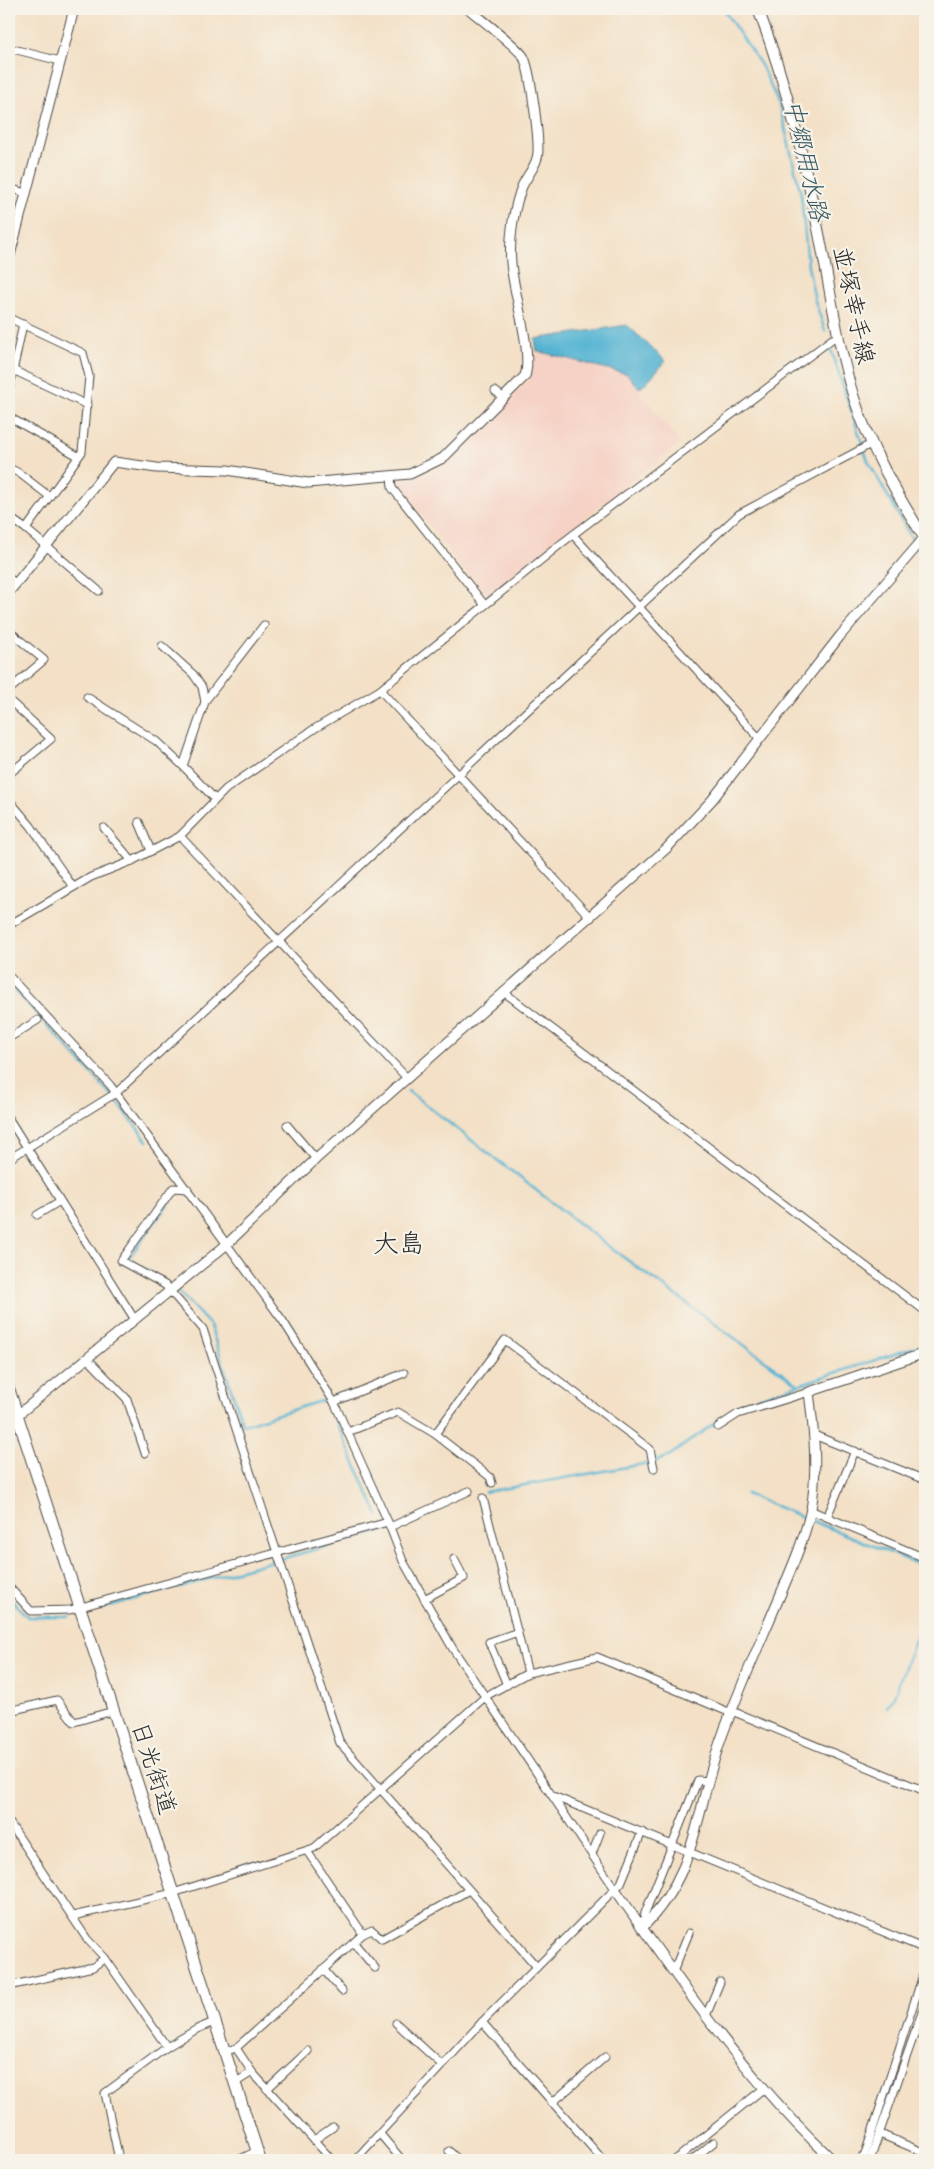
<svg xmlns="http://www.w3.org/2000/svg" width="934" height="2169" font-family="Caveat,'Klee One',sans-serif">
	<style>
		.built { fill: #f6d1c5 }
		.water { fill: #54b4d3; stroke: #40707f }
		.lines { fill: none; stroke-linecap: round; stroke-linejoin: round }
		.stream { stroke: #54b4d3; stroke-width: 2.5 }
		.minor-casing { stroke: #494642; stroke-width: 9 }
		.tertiary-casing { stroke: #494642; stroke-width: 11 }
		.secondary-casing { stroke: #494642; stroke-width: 12 }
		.trunk-casing { stroke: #494642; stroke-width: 13 }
		.minor { stroke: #fff; stroke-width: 7 }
		.tertiary { stroke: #fff; stroke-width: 9 }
		.secondary { stroke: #fff; stroke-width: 10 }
		.trunk { stroke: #fff; stroke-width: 11 }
		.labels { text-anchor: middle; stroke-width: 4.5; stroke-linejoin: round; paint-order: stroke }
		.street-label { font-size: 24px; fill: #2b2b2b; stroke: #f7f3e8 }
		.water-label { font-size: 25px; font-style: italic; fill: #395b66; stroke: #f7f3e8 }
		.quarter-label { font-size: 26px; fill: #2b2b2b; stroke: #f7f3e8 }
	</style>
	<rect width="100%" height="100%" fill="#f7f3e8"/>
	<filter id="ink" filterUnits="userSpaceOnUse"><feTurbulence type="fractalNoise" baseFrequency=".02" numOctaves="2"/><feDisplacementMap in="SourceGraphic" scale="10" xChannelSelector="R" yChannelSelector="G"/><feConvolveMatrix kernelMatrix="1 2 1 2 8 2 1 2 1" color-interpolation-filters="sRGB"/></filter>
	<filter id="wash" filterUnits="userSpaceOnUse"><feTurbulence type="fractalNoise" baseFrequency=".0096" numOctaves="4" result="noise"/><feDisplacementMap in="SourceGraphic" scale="20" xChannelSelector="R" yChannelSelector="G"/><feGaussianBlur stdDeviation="1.12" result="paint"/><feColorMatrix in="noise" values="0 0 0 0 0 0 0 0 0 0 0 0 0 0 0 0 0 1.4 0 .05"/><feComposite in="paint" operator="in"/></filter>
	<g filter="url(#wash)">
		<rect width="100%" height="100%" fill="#f3e0c6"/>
		<path class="built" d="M 532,351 L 627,374 L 638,387 L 642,387 L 639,392 L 680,443 L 489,593 L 482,593 L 399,486 L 401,481 L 431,473 L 464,446 L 528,380 L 532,371 Z"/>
		<path class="water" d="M 627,325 L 666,361 L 642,387 L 638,387 L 627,374 L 537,351 L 535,339 Z"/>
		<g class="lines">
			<g class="stream">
				<path d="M 723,9 L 761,65 L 779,104 L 801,194 L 808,266 L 815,301 L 825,331"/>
				<path d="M 831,350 L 868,461 L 911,537 L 925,557"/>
				<path d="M 9,984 L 116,1100 L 147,1141"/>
				<path d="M 408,1091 L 608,1246 L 799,1385"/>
				<path d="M 171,1285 L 128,1259 L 179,1189"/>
				<path d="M 176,1289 L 210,1325 L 243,1425 L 324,1400 L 330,1408 L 378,1515"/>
				<path d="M 485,1492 L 655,1462 L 669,1456 L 742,1403 L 925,1344"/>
				<path d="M 746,1494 L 925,1567"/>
				<path d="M 9,1598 L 28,1617 L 69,1617"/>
				<path d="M 95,1610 L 386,1530"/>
				<path d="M 887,1707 L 892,1701 L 925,1615"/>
			</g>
		</g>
	</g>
	<g filter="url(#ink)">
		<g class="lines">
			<g class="minor-casing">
				<g id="minor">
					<path d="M 9,48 L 60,61"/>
					<path d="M 9,188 L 26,193"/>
					<path d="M 9,318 L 83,353 L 89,376 L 82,452 L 26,529 L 9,517"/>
					<path d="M 13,370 L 87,405"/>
					<path d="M 9,390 L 23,324"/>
					<path d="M 495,391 L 504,398"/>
					<path d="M 9,417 L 78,456"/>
					<path d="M 9,468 L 19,473 L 49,496"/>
					<path d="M 391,477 L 392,488 L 484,604"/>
					<path d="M 26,529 L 99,591"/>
					<path d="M 573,535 L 760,739"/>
					<path d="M 9,578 L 16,584"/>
					<path d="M 9,631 L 44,660 L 9,690"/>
					<path d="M 9,641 L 15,636"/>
					<path d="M 162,646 L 193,674 L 202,687 L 205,702 L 183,766 L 215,799"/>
					<path d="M 380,690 L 591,918"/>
					<path d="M 87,697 L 156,741 L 183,766"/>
					<path d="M 9,700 L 51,739 L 9,774"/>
					<path d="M 205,701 L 264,625"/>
					<path d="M 9,800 L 31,826 L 73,887"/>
					<path d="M 139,822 L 151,851"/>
					<path d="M 104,828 L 132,861"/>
					<path d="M 180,836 L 407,1078"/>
					<path d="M 9,925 L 91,877 L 132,861 L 180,836 L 226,789 L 314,729 L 380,690 L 562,543 L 832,339 L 839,337"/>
					<path d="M 9,976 L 110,1085 L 283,1321 L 334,1402 L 388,1522 L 403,1561 L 453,1649 L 615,1889"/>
					<path d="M 505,993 L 925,1311"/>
					<path d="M 9,1038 L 38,1020"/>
					<path d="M 9,1119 L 135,1320"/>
					<path d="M 287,1125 L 316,1159"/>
					<path d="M 9,1159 L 116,1093 L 739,514 L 871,444"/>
					<path d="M 188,1189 L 173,1188 L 121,1261 L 165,1285 L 203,1329 L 340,1743 L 537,1967 L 621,1883 L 642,1832"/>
					<path d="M 37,1215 L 60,1201"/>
					<path d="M 87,1358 L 127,1399 L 145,1453"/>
					<path d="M 334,1402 L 404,1373"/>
					<path d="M 718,1427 L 738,1414 L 809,1392"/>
					<path d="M 348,1432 L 398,1412 L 435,1434 L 490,1477 L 492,1483"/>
					<path d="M 435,1434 L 505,1340 L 650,1449 L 654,1468"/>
					<path d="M 814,1435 L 925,1480"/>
					<path d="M 483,1498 L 528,1673"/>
					<path d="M 810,1510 L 925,1558"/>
					<path d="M 827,1517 L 855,1451"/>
					<path d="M 390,1527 L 469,1491"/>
					<path d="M 9,1587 L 31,1611 L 70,1610 L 388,1522"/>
					<path d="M 424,1599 L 464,1578 L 454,1559"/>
					<path d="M 507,1685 L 489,1642 L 518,1632"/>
					<path d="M 9,1711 L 57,1700 L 74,1722 L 113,1711"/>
					<path d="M 732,1711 L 925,1791"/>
					<path d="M 553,1796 L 925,1949"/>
					<path d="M 9,1822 L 87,1939 L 105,1958 L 167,2047 L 105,2093 L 119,2160"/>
					<path d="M 592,1854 L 600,1833"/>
					<path d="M 73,1916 L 173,1893 L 314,1848 L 486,1696 L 528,1673 L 597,1657 L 731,1713"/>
					<path d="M 643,1927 L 645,1913 L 698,1780 L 708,1781"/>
					<path d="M 363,1934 L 372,1930 L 382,1939 L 469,1890"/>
					<path d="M 354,1943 L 375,1968"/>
					<path d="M 323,1969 L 342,1991"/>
					<path d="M 673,1972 L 689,1933"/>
					<path d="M 9,1986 L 93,1967 L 105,1958"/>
					<path d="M 706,2016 L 720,1982"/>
					<path d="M 482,2022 L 603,2160"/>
					<path d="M 396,2023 L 442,2065"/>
					<path d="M 167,2047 L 197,2029 L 214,2022"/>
					<path d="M 236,2048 L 252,2072"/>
					<path d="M 224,2052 L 236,2048 L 363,1934 L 307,1851"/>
					<path d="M 235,2083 L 252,2072 L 332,2160"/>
					<path d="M 267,2089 L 308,2051"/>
					<path d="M 552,2103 L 605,2057"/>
					<path d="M 380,2134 L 402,2160"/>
					<path d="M 880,2134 L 925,2153"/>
					<path d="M 314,2140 L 333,2127"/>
					<path d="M 449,2151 L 459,2160"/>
					<path d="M 238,2160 L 257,2151"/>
					<path d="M 355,2160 L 482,2022 L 537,1967"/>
					<path d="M 675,2160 L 763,2089"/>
					<path d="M 692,2160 L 714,2142"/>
					<path d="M 858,2160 L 864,2157 L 925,1969"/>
					<path d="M 870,2160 L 925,2004"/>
				</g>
			</g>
			<g class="tertiary-casing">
				<g id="tertiary">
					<path d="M 9,259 L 74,9"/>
					<path d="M 9,592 L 114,462 L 157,468 L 227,470 L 308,483 L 410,474 L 443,458 L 525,376 C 533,351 513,292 511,263 C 509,241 513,213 520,192 C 523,180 534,170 537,158 C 541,146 530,66 523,56 C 514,44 482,20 469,9"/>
					<path d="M 9,1422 L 226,1245 L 316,1159 L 667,848 L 712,800 L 840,636 L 924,538"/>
					<path d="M 615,1889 C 681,1984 748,2081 833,2160"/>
					<path d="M 642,1928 C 699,1871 695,1812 720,1742 C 738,1691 761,1641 782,1591 C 793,1565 805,1537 811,1509 C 818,1470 814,1431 809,1392 L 925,1353"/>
				</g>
			</g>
			<g class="secondary-casing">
				<path id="secondary" d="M 758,9 C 788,87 807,171 823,254 C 832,301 839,351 854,398 C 870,448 897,495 925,539"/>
			</g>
			<g class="trunk-casing">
				<path id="trunk" d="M 9,1390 L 260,2160"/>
			</g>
			<use href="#minor" class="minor"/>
			<use href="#tertiary" class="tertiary"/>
			<use href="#secondary" class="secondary"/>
			<use href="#trunk" class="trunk"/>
		</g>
	</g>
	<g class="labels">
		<g class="street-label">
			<text transform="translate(854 305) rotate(78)" y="8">並塚幸手線</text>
			<text transform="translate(154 1768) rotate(72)" y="8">日光街道</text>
		</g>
		<g class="water-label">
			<text transform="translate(807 160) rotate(77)" y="9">中郷用水路</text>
		</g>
		<g class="quarter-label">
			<text x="399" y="1252">大島</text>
		</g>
	</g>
	<rect width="934" height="2169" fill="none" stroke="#f7f3e8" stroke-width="30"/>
</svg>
